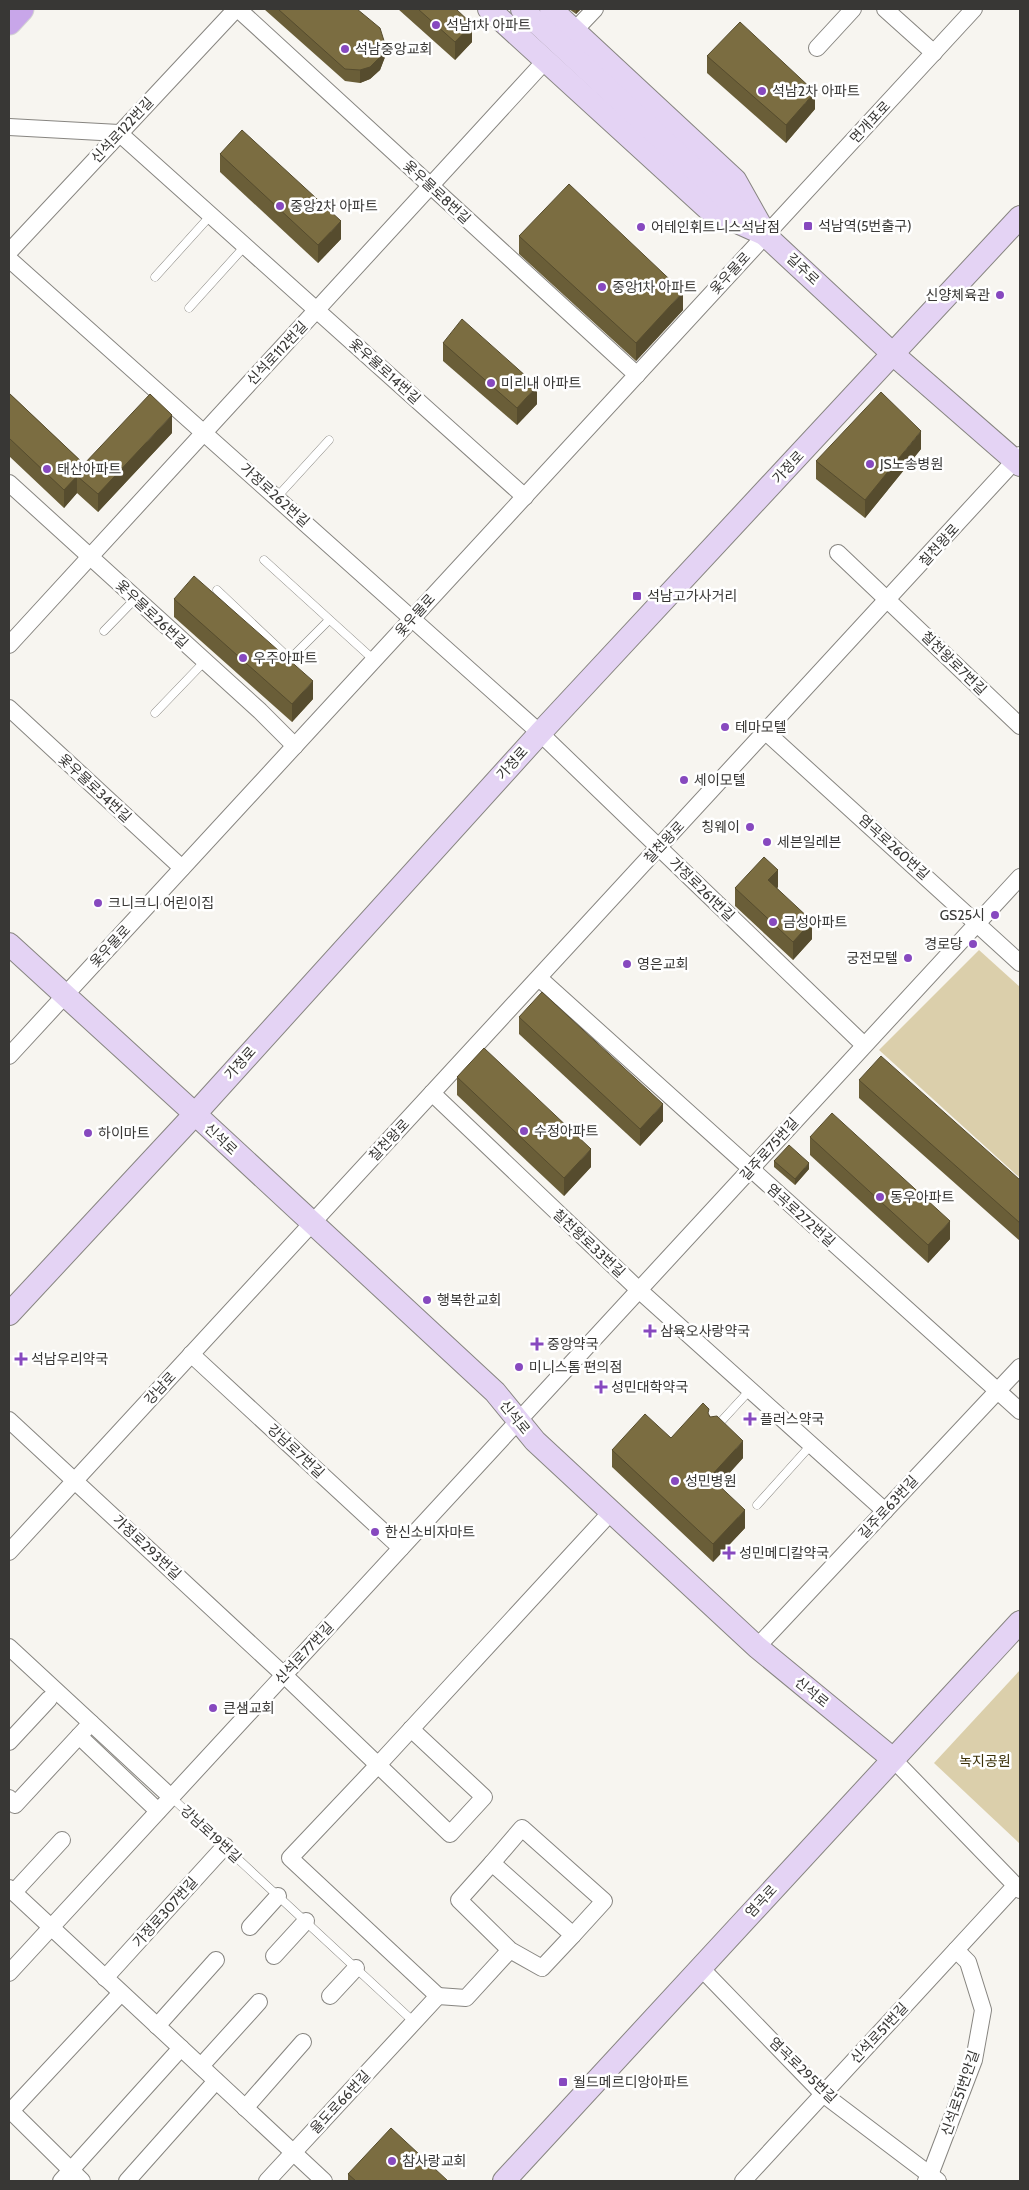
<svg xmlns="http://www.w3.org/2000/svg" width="1029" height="2190" font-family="Cabin,'Noto Sans KR',sans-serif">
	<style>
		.green { fill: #dbcfab }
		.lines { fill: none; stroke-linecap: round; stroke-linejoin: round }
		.lane-casing { stroke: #878580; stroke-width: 9 }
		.street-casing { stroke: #878580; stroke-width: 18 }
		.secondary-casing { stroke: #878580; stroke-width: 24 }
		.primary-casing { stroke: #d3d3d3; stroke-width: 27 }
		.lane { stroke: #fff; stroke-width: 8 }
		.street { stroke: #fff; stroke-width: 16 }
		.secondary { stroke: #e4d3f4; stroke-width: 22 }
		.primary { stroke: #c8a6e9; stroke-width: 25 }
		.wall { fill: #6a5e38 }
		.shaded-wall { fill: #564c2e }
		.building { fill: #7b6d41; stroke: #564c2e }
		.poi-dot { fill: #8749bf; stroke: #fff; stroke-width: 2 }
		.labels { text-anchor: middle; stroke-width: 5; stroke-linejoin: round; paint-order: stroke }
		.poi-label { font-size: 14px; fill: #383735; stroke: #fff; text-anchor: start }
		.street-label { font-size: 14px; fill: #383735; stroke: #fff }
		.park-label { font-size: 14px; fill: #3a2f07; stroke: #fff }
	</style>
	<rect width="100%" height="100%" fill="#f7f5f0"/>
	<g class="green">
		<path d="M 979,950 L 1020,987 L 1020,1178 L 879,1050 Z"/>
		<path d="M 1020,1670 L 1020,1844 L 934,1763 Z"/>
	</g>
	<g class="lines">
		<g class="lane-casing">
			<g id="lane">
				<path d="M 155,277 L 211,215"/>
				<path d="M 189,308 L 245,246"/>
				<path d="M 277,497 L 329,440"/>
				<path d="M 264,560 L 374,660"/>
				<path d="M 217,590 L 290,659 L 329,620"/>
				<path d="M 104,631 L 136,598"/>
				<path d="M 155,713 L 204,662"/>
				<path d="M 716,1427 L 750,1390"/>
				<path d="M 757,1505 L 811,1445"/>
				<path d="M 171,1797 L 414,2022"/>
			</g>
		</g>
		<g class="street-casing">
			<g id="street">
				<path d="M 238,9 L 637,375"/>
				<path d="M 885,9 L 934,53"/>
				<path d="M 574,31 L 595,9"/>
				<path d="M 817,48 L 853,9"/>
				<path d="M 9,127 L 119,133 L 525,497"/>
				<path d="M 9,252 L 236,9"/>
				<path d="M 9,259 L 540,733 L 864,1045"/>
				<path d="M 9,483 L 260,711 L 295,746"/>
				<path d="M 838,553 L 1020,726"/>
				<path d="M 9,645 L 545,61"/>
				<path d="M 9,708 L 182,868"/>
				<path d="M 766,732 L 1020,963"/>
				<path d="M 539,978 L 1020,1411"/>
				<path d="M 9,1056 L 974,9"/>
				<path d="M 432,1093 L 640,1291 L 885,1511"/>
				<path d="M 191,1354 L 401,1548"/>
				<path d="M 9,1420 L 284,1675 L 378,1765 L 611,1512"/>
				<path d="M 9,1552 L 1020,455"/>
				<path d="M 9,1647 L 171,1797"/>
				<path d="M 757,1647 L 1020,1367"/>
				<path d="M 79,1736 L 158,1811"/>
				<path d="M 9,1742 L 49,1699"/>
				<path d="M 893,1759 L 1020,1890"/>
				<path d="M 9,1798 L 15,1805 L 91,1723"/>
				<path d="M 492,1863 L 522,1828 L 604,1901 L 573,1935"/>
				<path d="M 9,1888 L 324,2181"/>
				<path d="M 14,1892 L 62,1840"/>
				<path d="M 250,1927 L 278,1896"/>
				<path d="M 274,1956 L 306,1921"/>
				<path d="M 700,1967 L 823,2094 L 938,2181"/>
				<path d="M 9,1973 L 1020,877"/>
				<path d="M 105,1978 L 225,1846"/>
				<path d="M 330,1996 L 356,1968"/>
				<path d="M 438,1996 L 466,1998 L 510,1950 L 542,1968 L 573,1935 L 492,1863 L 459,1900 L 510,1950"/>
				<path d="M 157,2026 L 216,1960"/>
				<path d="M 201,2066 L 259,2002"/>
				<path d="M 245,2108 L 303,2042"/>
				<path d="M 9,2109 L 82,2181"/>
				<path d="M 9,2113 L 121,1993"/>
				<path d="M 61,2181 L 181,2048"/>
				<path d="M 127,2181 L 216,2081"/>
				<path d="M 267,2181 L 438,1996 L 290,1858 L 378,1765 L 450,1834 L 484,1797 L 411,1729"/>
				<path d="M 743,2181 L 1015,1886"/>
				<path d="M 926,2181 L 930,2175 L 974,2060 L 983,2010 L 968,1962 L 956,1950"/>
			</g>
		</g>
		<g class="secondary-casing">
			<g id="secondary">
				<path d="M 489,9 L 708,209 L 766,235 L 735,180 L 551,9"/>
				<path d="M 522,9 L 894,355 L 1020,465"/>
				<path d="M 9,944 L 195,1114 L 495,1392 L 535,1441 L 757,1647 L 893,1759"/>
				<path d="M 9,1314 L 195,1114 L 540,733 L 1020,217"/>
				<path d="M 504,2181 L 1020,1622"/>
			</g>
		</g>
		<g class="primary-casing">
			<path id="primary" d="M 9,22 L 21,9"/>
		</g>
		<use href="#lane" class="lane"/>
		<use href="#street" class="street"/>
		<use href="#secondary" class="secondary"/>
		<use href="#primary" class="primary"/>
	</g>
	<g class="wall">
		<path d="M 264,9 L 357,9 L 385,57 L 380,70 L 370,79 L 360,83 L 345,81 Z"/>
		<path d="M 398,9 L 456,9 L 472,42 L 455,60 Z"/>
		<path d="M 569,9 L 581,9 L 576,14 Z"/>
		<path d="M 707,56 L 815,109 L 786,143 L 707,73 Z"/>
		<path d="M 220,154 L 341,239 L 318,263 L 220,172 Z"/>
		<path d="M 519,236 L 683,310 L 636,361 L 519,254 Z"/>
		<path d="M 443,343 L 537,404 L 517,425 L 443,361 Z"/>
		<path d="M 9,393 L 84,464 L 172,433 L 98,512 L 77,493 L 64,508 L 9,456 Z"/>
		<path d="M 921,449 L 865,518 L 816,479 L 816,461 Z"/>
		<path d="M 174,599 L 313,699 L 292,722 L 174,617 Z"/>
		<path d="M 778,887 L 777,888 L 812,939 L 793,960 L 735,906 L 735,888 Z"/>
		<path d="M 519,1017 L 663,1121 L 640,1146 L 519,1034 Z"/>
		<path d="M 457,1077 L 591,1167 L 564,1196 L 457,1095 Z"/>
		<path d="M 859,1080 L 1020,1180 L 1020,1241 L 859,1098 Z"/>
		<path d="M 810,1137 L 950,1239 L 928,1263 L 810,1155 Z"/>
		<path d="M 774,1161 L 809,1169 L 795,1185 L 774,1167 Z"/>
		<path d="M 709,1415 L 743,1458 L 718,1485 L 745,1528 L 713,1562 L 612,1467 L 612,1450 L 671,1438 Z"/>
		<path d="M 348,2174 L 448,2181 L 348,2181 Z"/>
	</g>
	<g class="shaded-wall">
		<path d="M 576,9 L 581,9 L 576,14 Z"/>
		<path d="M 472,24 L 472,42 L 455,60 L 455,42 Z"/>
		<path d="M 385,44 L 385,57 L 380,70 L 370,79 L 360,83 L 360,70 Z"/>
		<path d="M 815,92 L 815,109 L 786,143 L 786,125 Z"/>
		<path d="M 341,221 L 341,239 L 318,263 L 318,245 Z"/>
		<path d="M 683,292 L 683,310 L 636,361 L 636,343 Z"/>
		<path d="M 537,386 L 537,404 L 517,425 L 517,408 Z"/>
		<path d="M 172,415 L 172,433 L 98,512 L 98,494 Z"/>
		<path d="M 921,431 L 921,449 L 865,518 L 865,500 Z"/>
		<path d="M 77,476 L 77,493 L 64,508 L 64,490 Z"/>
		<path d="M 313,681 L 313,699 L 292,722 L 292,704 Z"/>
		<path d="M 778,870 L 778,887 L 768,898 L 768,880 Z"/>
		<path d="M 812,921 L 812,939 L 793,960 L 793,942 Z"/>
		<path d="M 663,1104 L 663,1121 L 640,1146 L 640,1129 Z"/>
		<path d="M 591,1149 L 591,1167 L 564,1196 L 564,1178 Z"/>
		<path d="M 809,1163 L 809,1169 L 795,1185 L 795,1179 Z"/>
		<path d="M 950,1221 L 950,1239 L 928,1263 L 928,1245 Z"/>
		<path d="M 743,1441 L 743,1458 L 710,1495 L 710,1477 Z"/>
		<path d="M 745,1510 L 745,1528 L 713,1562 L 713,1544 Z"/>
	</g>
	<g class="building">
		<path d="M 278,9 L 357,9 L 380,28 L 385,44 L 380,57 L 370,67 L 360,70 L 345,69 Z"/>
		<path d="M 418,9 L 456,9 L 472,24 L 455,42 Z"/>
		<path d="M 740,22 L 815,92 L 786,125 L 707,56 Z"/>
		<path d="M 242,130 L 341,221 L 318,245 L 220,154 Z"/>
		<path d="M 569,184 L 683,292 L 636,343 L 519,236 Z"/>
		<path d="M 462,319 L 537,386 L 517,408 L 443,343 Z"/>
		<path d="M 881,392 L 921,431 L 865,500 L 816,461 Z"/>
		<path d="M 9,393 L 84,464 L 150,394 L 172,415 L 98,494 L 77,476 L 64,490 L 9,438 Z"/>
		<path d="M 194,576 L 313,681 L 292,704 L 174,599 Z"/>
		<path d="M 764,857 L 778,870 L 768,880 L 812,921 L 793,942 L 735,888 Z"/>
		<path d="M 542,992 L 663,1104 L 640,1129 L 519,1017 Z"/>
		<path d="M 484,1048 L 591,1149 L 564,1178 L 457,1077 Z"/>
		<path d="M 881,1056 L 1020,1180 L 1020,1223 L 859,1080 Z"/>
		<path d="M 832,1113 L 950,1221 L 928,1245 L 810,1137 Z"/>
		<path d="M 789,1145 L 809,1163 L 795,1179 L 774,1161 Z"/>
		<path d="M 703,1403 L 709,1409 L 708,1413 L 710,1417 L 717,1416 L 743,1441 L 710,1477 L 745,1510 L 713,1544 L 612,1450 L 645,1414 L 671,1438 Z"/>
		<path d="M 391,2128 L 448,2181 L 356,2181 L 348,2174 Z"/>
	</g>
	<g class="poi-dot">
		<circle cx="436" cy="25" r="5"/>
		<circle cx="345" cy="49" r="5"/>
		<circle cx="762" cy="91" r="5"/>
		<circle cx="280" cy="206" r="5"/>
		<rect x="803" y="221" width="10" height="10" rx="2.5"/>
		<circle cx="641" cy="227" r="5"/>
		<circle cx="602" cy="287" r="5"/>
		<circle cx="1000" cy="295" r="5"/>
		<circle cx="491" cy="383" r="5"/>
		<circle cx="870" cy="464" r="5"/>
		<circle cx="47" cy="469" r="5"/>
		<rect x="632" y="591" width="10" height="10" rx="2.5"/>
		<circle cx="243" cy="658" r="5"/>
		<circle cx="725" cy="727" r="5"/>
		<circle cx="684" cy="780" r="5"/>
		<circle cx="750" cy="827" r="5"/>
		<circle cx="767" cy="842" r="5"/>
		<circle cx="98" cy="903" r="5"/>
		<circle cx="995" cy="915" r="5"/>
		<circle cx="773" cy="922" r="5"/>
		<circle cx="973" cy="944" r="5"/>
		<circle cx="908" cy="958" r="5"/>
		<circle cx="627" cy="964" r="5"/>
		<circle cx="524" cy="1131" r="5"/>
		<circle cx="88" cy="1133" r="5"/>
		<circle cx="880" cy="1197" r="5"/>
		<circle cx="427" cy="1300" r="5"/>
		<path d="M647.5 1323.5h5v5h5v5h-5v5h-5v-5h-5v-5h5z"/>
		<path d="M534.5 1336.5h5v5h5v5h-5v5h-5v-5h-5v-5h5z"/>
		<path d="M18.5 1351.5h5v5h5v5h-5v5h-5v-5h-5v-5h5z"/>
		<circle cx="519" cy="1367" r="5"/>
		<path d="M598.5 1379.5h5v5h5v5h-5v5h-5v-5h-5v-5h5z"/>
		<path d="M747.5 1411.5h5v5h5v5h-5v5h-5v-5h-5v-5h5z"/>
		<circle cx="675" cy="1481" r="5"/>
		<circle cx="375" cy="1532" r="5"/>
		<path d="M726.5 1545.5h5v5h5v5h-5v5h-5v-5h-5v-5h5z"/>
		<circle cx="213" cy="1708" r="5"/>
		<rect x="558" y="2077" width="10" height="10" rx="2.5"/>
		<circle cx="392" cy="2161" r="5"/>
	</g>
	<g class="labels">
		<g class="poi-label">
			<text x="446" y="30">석남1차 아파트</text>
			<text x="355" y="54">석남중앙교회</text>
			<text x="772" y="96">석남2차 아파트</text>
			<text x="290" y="211">중앙2차 아파트</text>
			<text x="818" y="231">석남역(5번출구)</text>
			<text x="651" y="232">어테인휘트니스석남점</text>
			<text x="612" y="292">중앙1차 아파트</text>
			<text x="990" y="300" text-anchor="end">신양체육관</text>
			<text x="501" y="388">미리내 아파트</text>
			<text x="880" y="469">JS노송병원</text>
			<text x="57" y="474">태산아파트</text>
			<text x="647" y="601">석남고가사거리</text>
			<text x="253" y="663">우주아파트</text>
			<text x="735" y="732">테마모텔</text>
			<text x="694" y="785">세이모텔</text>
			<text x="740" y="832" text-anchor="end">칭웨이</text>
			<text x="777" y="847">세븐일레븐</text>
			<text x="108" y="908">크니크니 어린이집</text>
			<text x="985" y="920" text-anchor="end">GS25시</text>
			<text x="783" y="927">금성아파트</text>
			<text x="963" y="949" text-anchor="end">경로당</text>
			<text x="898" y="963" text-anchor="end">궁전모텔</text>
			<text x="637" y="969">영은교회</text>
			<text x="534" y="1136">수정아파트</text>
			<text x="98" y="1138">하이마트</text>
			<text x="890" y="1202">동우아파트</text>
			<text x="437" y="1305">행복한교회</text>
			<text x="660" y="1336">삼육오사랑약국</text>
			<text x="547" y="1349">중앙약국</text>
			<text x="31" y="1364">석남우리약국</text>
			<text x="529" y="1372">미니스톰 편의점</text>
			<text x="611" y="1392">성민대학약국</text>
			<text x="760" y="1424">플러스약국</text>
			<text x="685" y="1486">성민병원</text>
			<text x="385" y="1537">한신소비자마트</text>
			<text x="739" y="1558">성민메디칼약국</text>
			<text x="223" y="1713">큰샘교회</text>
			<text x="573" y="2087">월드메르디앙아파트</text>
			<text x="402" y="2166">참사랑교회</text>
		</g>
		<g class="street-label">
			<text transform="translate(870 122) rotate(-47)" y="5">면개포로</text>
			<text transform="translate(122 130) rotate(-47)" y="5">신석로122번길</text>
			<text transform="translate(437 192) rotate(43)" y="5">옻우물로8번길</text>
			<text transform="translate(803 269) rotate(43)" y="5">길주로</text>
			<text transform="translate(730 273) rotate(-47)" y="5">옻우물로</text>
			<text transform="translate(277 353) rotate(-47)" y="5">신석로112번길</text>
			<text transform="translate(385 371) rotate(42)" y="5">옻우물로14번길</text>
			<text transform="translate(788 467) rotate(-47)" y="5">가정로</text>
			<text transform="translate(275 495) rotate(42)" y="5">가정로262번길</text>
			<text transform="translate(939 545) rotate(-48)" y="5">칠천왕로</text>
			<text transform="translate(152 614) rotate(43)" y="5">옻우물로26번길</text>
			<text transform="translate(415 615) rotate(-48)" y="5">옻우물로</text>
			<text transform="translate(954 663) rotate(44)" y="5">칠천왕로7번길</text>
			<text transform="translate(512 763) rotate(-48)" y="5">가정로</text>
			<text transform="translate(95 788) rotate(43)" y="5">옻우물로34번길</text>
			<text transform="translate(664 842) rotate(-47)" y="5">칠천왕로</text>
			<text transform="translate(894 847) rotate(42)" y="5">염곡로260번길</text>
			<text transform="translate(702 889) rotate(44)" y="5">가정로261번길</text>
			<text transform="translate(110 946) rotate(-47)" y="5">옻우물로</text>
			<text transform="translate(240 1063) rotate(-48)" y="5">가정로</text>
			<text transform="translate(221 1139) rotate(43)" y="5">신석로</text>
			<text transform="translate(389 1140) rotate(-47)" y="5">칠천왕로</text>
			<text transform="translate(769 1149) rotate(-48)" y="5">길주로75번길</text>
			<text transform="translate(801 1215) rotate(42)" y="5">염곡로272번길</text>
			<text transform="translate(589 1243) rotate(43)" y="5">칠천왕로33번길</text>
			<text transform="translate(160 1388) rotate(-47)" y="5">강남로</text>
			<text transform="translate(515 1417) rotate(51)" y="5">신석로</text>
			<text transform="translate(296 1451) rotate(43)" y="5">강남로7번길</text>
			<text transform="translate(888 1507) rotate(-47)" y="5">길주로63번길</text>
			<text transform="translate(147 1547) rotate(43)" y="5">가정로293번길</text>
			<text transform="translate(304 1653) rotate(-47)" y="5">신석로77번길</text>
			<text transform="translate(812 1692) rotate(39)" y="5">신석로</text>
			<text transform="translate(211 1834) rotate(43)" y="5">강남로19번길</text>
			<text transform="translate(761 1901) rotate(-47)" y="5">염곡로</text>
			<text transform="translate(165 1912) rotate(-48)" y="5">가정로307번길</text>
			<text transform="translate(879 2033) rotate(-47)" y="5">신석로51번길</text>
			<text transform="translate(803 2070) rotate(44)" y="5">염곡로295번길</text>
			<text transform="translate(960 2093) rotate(-71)" y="5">신석로51번안길</text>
			<text transform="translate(340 2102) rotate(-47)" y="5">율도로66번길</text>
		</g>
		<g class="park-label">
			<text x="985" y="1766">녹지공원</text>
		</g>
	</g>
	<rect width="1029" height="2190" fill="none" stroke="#383735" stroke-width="20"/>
</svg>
